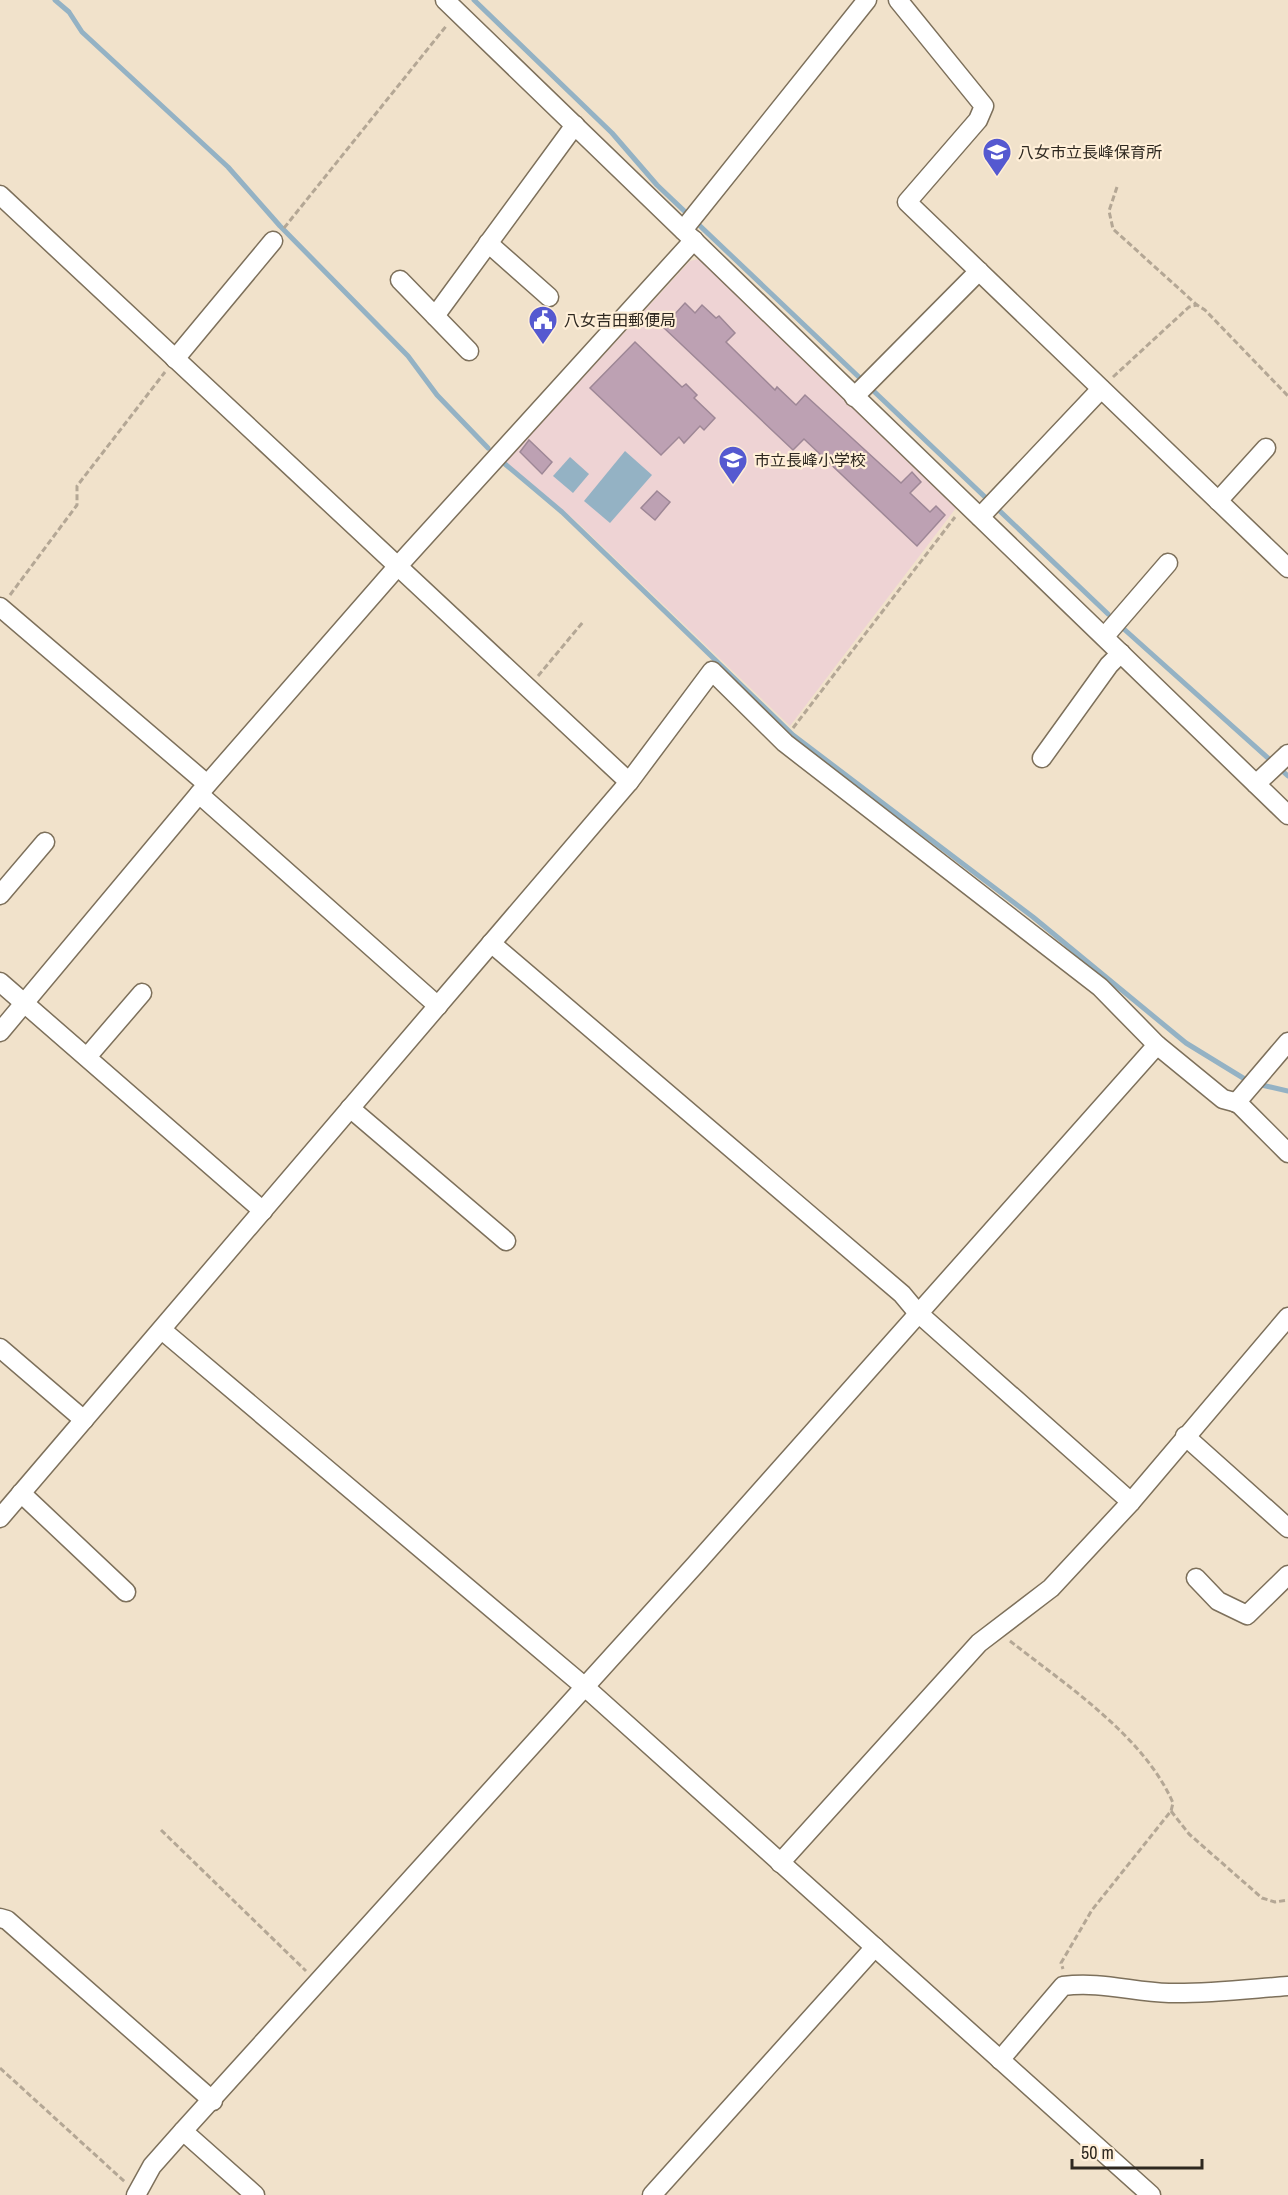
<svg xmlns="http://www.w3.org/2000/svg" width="1288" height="2195" font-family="'Archivo Narrow','Noto Sans JP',sans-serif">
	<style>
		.education { fill: #eed3d4 }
		.water { fill: #94b2c4 }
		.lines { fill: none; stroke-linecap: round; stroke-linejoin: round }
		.stream { stroke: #94b2c4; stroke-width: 5 }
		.building { fill: #bda1b3; stroke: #9e8796; stroke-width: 1.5 }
		.minor-casing { stroke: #7d705b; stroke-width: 21 }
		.path { stroke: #b4a795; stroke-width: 3; stroke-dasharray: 6 3; stroke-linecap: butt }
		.minor { stroke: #fff; stroke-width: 18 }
		.labels { text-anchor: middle; stroke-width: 4.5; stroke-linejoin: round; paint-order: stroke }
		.poi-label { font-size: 16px; fill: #2e2820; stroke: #ffefd8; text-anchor: start }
	</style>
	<rect width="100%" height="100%" fill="#f1e2cb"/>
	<path class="education" d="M 699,259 L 956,508 L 790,726 L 577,522 L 506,462 L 690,261 Z"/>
	<g class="water">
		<path d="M 625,451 L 652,475 L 610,523 L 584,501 Z"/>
		<path d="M 570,457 L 589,474 L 573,493 L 553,476 Z"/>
	</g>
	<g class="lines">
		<g class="stream">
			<path d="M 55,0 L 69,12 L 82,32 L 228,167 L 280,226 L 408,356 L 437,395 L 488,448"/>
			<path d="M 474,0 L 612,133 L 657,185 L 1108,614"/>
			<path d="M 505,464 L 562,512 L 793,735 L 1033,917 L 1186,1043 L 1248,1081"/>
			<path d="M 1125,630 L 1288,776"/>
			<path d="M 1257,1084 L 1288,1091"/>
		</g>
	</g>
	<g class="building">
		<path d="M 685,303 L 695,313 L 702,305 L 716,318 L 719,316 L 735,333 L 726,342 L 775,390 L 777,387 L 796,405 L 805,395 L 901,483 L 912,472 L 921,482 L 910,493 L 930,512 L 936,506 L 945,515 L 917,546 L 804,439 L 793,450 L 663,327 Z"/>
		<path d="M 635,342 L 682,387 L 686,384 L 697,395 L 694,398 L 715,418 L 704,430 L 700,426 L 684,443 L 679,437 L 661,455 L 590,388 Z"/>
		<path d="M 529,440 L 552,462 L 542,474 L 520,452 Z"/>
		<path d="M 657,491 L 670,502 L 655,520 L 641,508 Z"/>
	</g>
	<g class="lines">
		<g class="minor-casing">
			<g id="minor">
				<path d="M 445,0 L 1288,815"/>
				<path d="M 898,0 L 984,106 L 978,120 L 907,202 L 1288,568"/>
				<path d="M 0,195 L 629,782"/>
				<path d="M 683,230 L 867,0"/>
				<path d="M 488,243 L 549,297"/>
				<path d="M 400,280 L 469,351"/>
				<path d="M 435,316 L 575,125"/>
				<path d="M 175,359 L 273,241"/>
				<path d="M 854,397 L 979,271"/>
				<path d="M 1218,501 L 1266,448"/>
				<path d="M 980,517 L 1101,389"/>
				<path d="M 0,607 L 207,784"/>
				<path d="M 1105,636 L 1168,563"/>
				<path d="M 1042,758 L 1109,665 L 1121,653"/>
				<path d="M 1256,784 L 1288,754"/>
				<path d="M 199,794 L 438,1006"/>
				<path d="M 0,895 L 45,842"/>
				<path d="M 491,943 L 902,1294 L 917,1312 L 1131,1502"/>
				<path d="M 0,982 L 263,1211"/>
				<path d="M 0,1032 L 204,788 L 397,567 L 694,240"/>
				<path d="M 87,1057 L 142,993"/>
				<path d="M 1236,1103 L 1288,1042"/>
				<path d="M 350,1108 L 506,1241"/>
				<path d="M 162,1330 L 585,1687 L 1151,2195"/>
				<path d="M 0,1348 L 84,1420"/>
				<path d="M 1185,1436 L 1288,1528"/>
				<path d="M 21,1493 L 126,1592"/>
				<path d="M 0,1518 L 629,782 L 712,671 L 785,743 L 1100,987 L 1157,1045 L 1223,1099 L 1238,1103 L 1288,1153"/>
				<path d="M 1196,1578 L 1218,1601 L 1247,1615 L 1288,1575"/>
				<path d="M 780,1863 L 979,1643 L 1051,1588 L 1131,1502 L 1288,1317"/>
				<path d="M 0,1918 L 7,1920 L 213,2101"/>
				<path d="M 1000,2060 L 1063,1986 C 1100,1981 1133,1992 1169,1993 C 1208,1994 1248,1989 1288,1986"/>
				<path d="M 183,2131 L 255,2195"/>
				<path d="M 136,2195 L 152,2166 L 183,2131 L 695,1565 L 1157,1045"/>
				<path d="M 652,2195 L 875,1947"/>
			</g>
		</g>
		<g class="path">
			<path d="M 1117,187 L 1109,211 L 1113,229 L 1197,305"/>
			<path d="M 284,228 L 447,25"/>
			<path d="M 1113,377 L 1189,307 L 1197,305 L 1205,310 L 1288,396"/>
			<path d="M 10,595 L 77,505 L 77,486 L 165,372"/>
			<path d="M 538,676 L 583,622"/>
			<path d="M 793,728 L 955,517"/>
			<path d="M 1010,1641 C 1066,1685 1144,1736 1173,1803 L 1171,1811 L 1092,1910 L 1061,1963 L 1063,1969"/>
			<path d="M 1171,1811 L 1189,1834 L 1262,1898 L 1275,1902 L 1288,1900"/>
			<path d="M 161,1830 L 306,1971"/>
			<path d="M 0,2068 L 125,2182"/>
		</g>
		<use href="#minor" class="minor"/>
	</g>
	<defs>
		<g id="school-pin" transform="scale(1.5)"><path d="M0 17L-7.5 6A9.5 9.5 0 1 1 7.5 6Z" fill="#5559d0" stroke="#ffefd8"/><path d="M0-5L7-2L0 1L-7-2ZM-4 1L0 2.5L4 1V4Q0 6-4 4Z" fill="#fff"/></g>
		<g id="civic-pin" transform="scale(1.5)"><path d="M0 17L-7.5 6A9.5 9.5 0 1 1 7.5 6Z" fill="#5559d0" stroke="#ffefd8"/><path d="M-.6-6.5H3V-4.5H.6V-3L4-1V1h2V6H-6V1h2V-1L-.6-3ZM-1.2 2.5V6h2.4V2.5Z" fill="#fff"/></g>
	</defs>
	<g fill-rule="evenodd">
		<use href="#school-pin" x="997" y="152"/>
		<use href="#civic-pin" x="543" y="320"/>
		<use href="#school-pin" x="733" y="460"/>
	</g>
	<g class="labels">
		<g class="poi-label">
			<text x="1018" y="158">八女市立長峰保育所</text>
			<text x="564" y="326">八女吉田郵便局</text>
			<text x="754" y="466">市立長峰小学校</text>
		</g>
	</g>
	<path d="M1072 2159v9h130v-9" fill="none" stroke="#2e2820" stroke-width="3"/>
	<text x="1081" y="2159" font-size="18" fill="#2e2820" stroke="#ffefd8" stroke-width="4.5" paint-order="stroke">50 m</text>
</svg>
